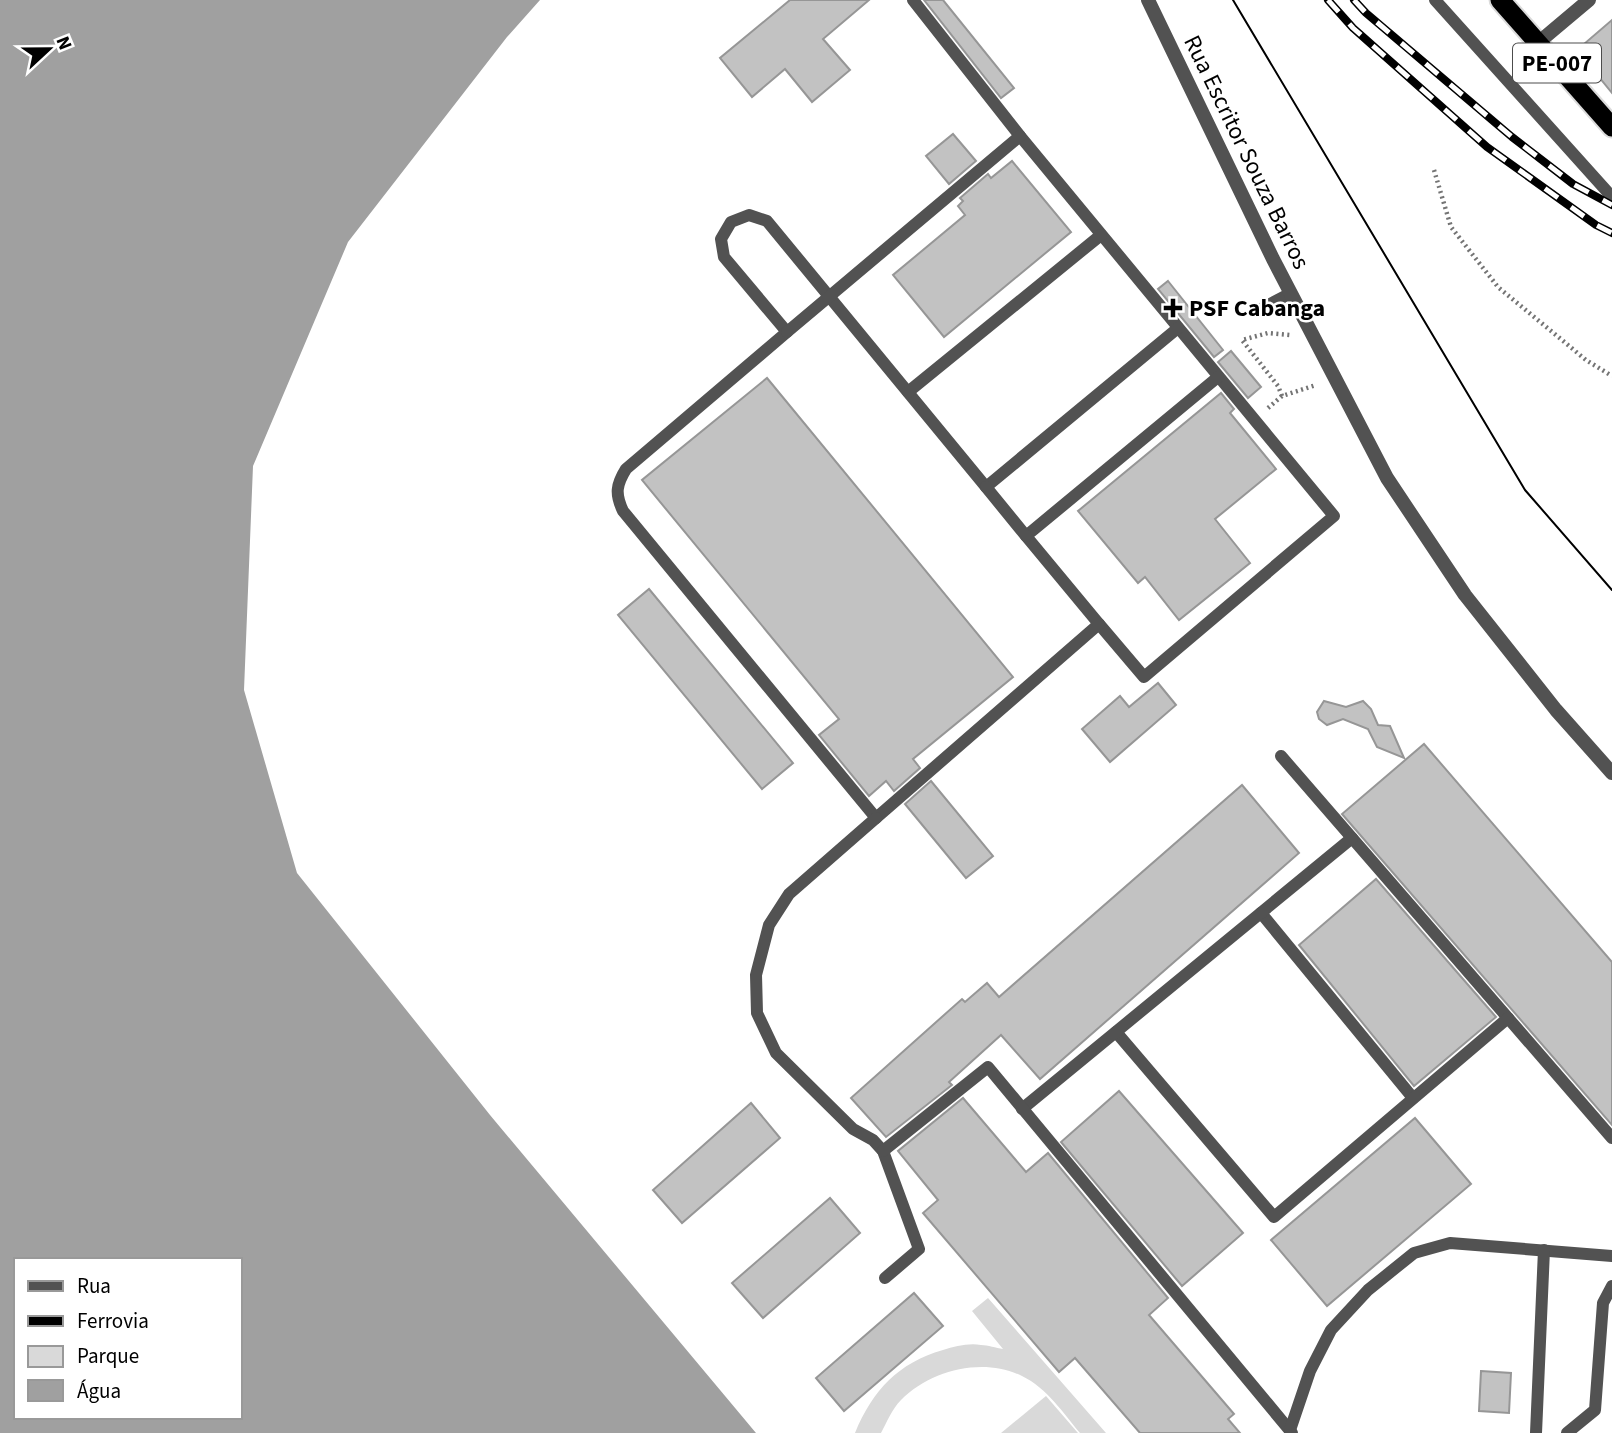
<svg xmlns="http://www.w3.org/2000/svg" width="1612" height="1433" font-family="'Source Sans 3',sans-serif">
	<style>
		.green { fill: #d9d9d9 }
		.water { fill: #a0a0a0; fill-rule: evenodd }
		.building { fill: #c2c2c2; stroke: #969696; stroke-width: 2 }
		.lines { fill: none; stroke-linecap: round; stroke-linejoin: round }
		.trunk-casing { stroke: #dbdbdb; stroke-width: 23 }
		.path { stroke: #747474; stroke-width: 4.5; stroke-dasharray: 2 3.5; stroke-linecap: butt }
		.service { stroke: #525252; stroke-width: 12 }
		.minor { stroke: #525252; stroke-width: 14 }
		.trunk { stroke: #000; stroke-width: 19 }
		.tram { stroke: #000; stroke-width: 2 }
		.rail-casing { stroke: #000; stroke-width: 8 }
		.rail { stroke: #fff; stroke-width: 5; stroke-dasharray: 16; stroke-linecap: butt }
		.poi-dot { fill: #000; stroke: #fff; stroke-width: 2.5 }
		.labels { text-anchor: middle; stroke-width: 5; stroke-linejoin: round; paint-order: stroke }
		.shield { fill: #fff; stroke: #4c4c4c; stroke-width: 2 }
		.shield-label { font-size: 23px; font-weight: bold; fill: #000 }
		.street-label { font-size: 24px; fill: #000; stroke: #fff }
		.poi-label { font-size: 24px; font-weight: bold; fill: #000; stroke: #fff; text-anchor: start }
	</style>
	<rect width="100%" height="100%" fill="#fff"/>
	<g class="green">
		<path d="M 988,1298 L 1106,1433 L 1080,1433 C 1063,1413 1047,1388 1022,1376 C 983,1357 931,1370 901,1400 C 892,1409 887,1422 881,1433 L 855,1433 C 873,1390 898,1363 943,1350 C 955,1346 969,1343 981,1345 C 988,1345 996,1348 1003,1349 L 972,1311 Z"/>
		<path d="M 1046,1396 L 1078,1433 L 1001,1433 Z"/>
	</g>
	<path class="water" d="M 0,0 L 540,0 L 507,37 L 348,242 L 253,466 L 244,690 L 297,873 L 490,1115 L 756,1433 L 0,1433 ZM 16,1260 L 240,1260 L 240,1417 L 16,1417 Z"/>
	<g class="building">
		<path d="M 790,0 L 869,0 L 823,39 L 850,70 L 812,102 L 785,69 L 752,97 L 720,58 Z"/>
		<path d="M 924,0 L 943,0 L 1014,88 L 1001,98 Z"/>
		<path d="M 1612,20 L 1612,93 L 1577,50 Z"/>
		<path d="M 953,134 L 976,161 L 949,184 L 926,156 Z"/>
		<path d="M 1012,161 L 1071,232 L 944,337 L 893,275 L 965,215 L 958,206 L 963,201 L 960,198 L 988,174 L 991,178 Z"/>
		<path d="M 1168,281 L 1223,350 L 1214,357 L 1158,289 Z"/>
		<path d="M 1231,351 L 1261,387 L 1248,398 L 1218,362 Z"/>
		<path d="M 767,378 L 1013,677 L 913,759 L 920,768 L 894,791 L 886,781 L 869,796 L 819,735 L 839,719 L 642,480 Z"/>
		<path d="M 1221,393 L 1234,409 L 1230,413 L 1276,469 L 1215,519 L 1250,563 L 1179,620 L 1145,577 L 1138,583 L 1078,511 Z"/>
		<path d="M 649,589 L 793,763 L 762,789 L 618,615 Z"/>
		<path d="M 1158,683 L 1176,705 L 1110,762 L 1082,729 L 1120,696 L 1129,707 Z"/>
		<path d="M 1324,701 L 1346,707 L 1363,701 L 1371,709 L 1378,725 L 1390,726 L 1404,758 L 1377,747 L 1368,729 L 1343,719 L 1327,725 L 1319,719 L 1317,712 Z"/>
		<path d="M 1424,744 L 1612,962 L 1612,1125 L 1342,814 Z"/>
		<path d="M 931,781 L 993,856 L 966,878 L 905,804 Z"/>
		<path d="M 1242,785 L 1299,853 L 1040,1079 L 1001,1035 L 949,1082 L 952,1085 L 886,1137 L 851,1098 L 962,999 L 965,1002 L 987,983 L 999,997 Z"/>
		<path d="M 1376,879 L 1496,1017 L 1414,1086 L 1299,945 Z"/>
		<path d="M 1119,1091 L 1243,1233 L 1182,1286 L 1061,1142 Z"/>
		<path d="M 963,1098 L 1026,1172 L 1048,1153 L 1168,1298 L 1149,1315 L 1234,1414 L 1228,1419 L 1240,1433 L 1140,1433 L 1075,1358 L 1059,1372 L 923,1213 L 938,1200 L 898,1151 Z"/>
		<path d="M 751,1103 L 780,1138 L 682,1223 L 653,1190 Z"/>
		<path d="M 1415,1118 L 1471,1184 L 1327,1306 L 1271,1240 Z"/>
		<path d="M 830,1198 L 860,1233 L 763,1318 L 732,1283 Z"/>
		<path d="M 914,1293 L 943,1326 L 844,1411 L 816,1378 Z"/>
		<path d="M 1481,1371 L 1511,1373 L 1509,1413 L 1479,1411 Z"/>
	</g>
	<g class="lines">
		<g class="trunk-casing">
			<path id="trunk" d="M 1500,0 L 1612,127"/>
		</g>
		<g class="path">
			<path d="M 1434,170 L 1451,227 L 1498,287 L 1586,360 L 1612,376"/>
			<path d="M 1282,396 L 1278,386 L 1242,340 L 1268,333 L 1290,335"/>
			<path d="M 1268,408 L 1282,396 L 1316,385"/>
		</g>
		<g class="service">
			<path d="M 913,0 L 1020,136 L 1334,516 L 1144,677 L 1099,624"/>
			<path d="M 1435,0 L 1612,197"/>
			<path d="M 1259,310 L 1291,293"/>
			<path d="M 1178,328 L 986,487 L 767,221 L 749,215 L 731,222 L 721,239 L 724,257 L 787,332 L 626,469 C 616,485 615,494 623,511 L 876,818 L 1099,624 L 1026,536 L 1218,377"/>
			<path d="M 787,332 L 1020,136"/>
			<path d="M 908,392 L 1101,235"/>
			<path d="M 986,487 L 1026,536"/>
			<path d="M 1281,756 L 1612,1138"/>
			<path d="M 876,818 L 789,894 L 769,925 L 756,975 L 757,1013 L 776,1053 L 853,1129 L 873,1140 L 883,1151 L 919,1249 L 885,1278"/>
			<path d="M 1261,913 L 1413,1098"/>
			<path d="M 1116,1032 L 1274,1217 L 1508,1018"/>
			<path d="M 1022,1109 L 1352,838"/>
			<path d="M 883,1151 L 988,1067 L 1292,1433"/>
			<path d="M 1290,1430 L 1310,1371 L 1331,1330 L 1368,1290 L 1414,1253 L 1450,1243 L 1612,1256"/>
			<path d="M 1536,1433 L 1544,1250"/>
			<path d="M 1567,1433 L 1595,1410 L 1603,1303 L 1612,1286"/>
		</g>
		<g class="minor">
			<path d="M 1148,0 L 1273,259 L 1387,478 L 1465,595 L 1556,710 L 1612,773"/>
			<path d="M 1539,42 L 1589,0"/>
		</g>
		<use href="#trunk" class="trunk"/>
		<path class="tram" d="M 1233,0 L 1525,490 L 1612,590"/>
		<g class="rail-casing">
			<g id="rail">
				<path d="M 1328,0 L 1353,28 L 1487,147 L 1596,225 L 1612,233"/>
				<path d="M 1354,0 L 1366,13 L 1512,137 L 1573,184 L 1612,205"/>
			</g>
		</g>
		<use href="#rail" class="rail"/>
	</g>
	<path class="poi-dot" d="M1169.5 297.5h7v7h7v7h-7v7h-7v-7h-7v-7h7z"/>
	<g class="labels">
		<rect class="shield" x="1513" y="43.5" width="88" height="39" rx="5"/>
		<g class="shield-label">
			<text x="1557" y="71">PE-007</text>
		</g>
		<g class="street-label">
			<text transform="translate(1247 152) rotate(64)" y="8">Rua Escritor Souza Barros</text>
		</g>
		<g class="poi-label">
			<text x="1189" y="316">PSF Cabanga</text>
		</g>
	</g>
	<rect x="14" y="1258" width="228" height="161" fill="#ffffff" stroke="#999999" stroke-width="2"/>
	<rect x="28" y="1281" width="35" height="10" fill="#525252" stroke="#999999" stroke-width="2"/>
	<text x="77" y="1293" font-size="21" fill="#000000">Rua</text>
	<rect x="28" y="1316" width="35" height="10" fill="#000000" stroke="#999999" stroke-width="2"/>
	<text x="77" y="1328" font-size="21" fill="#000000">Ferrovia</text>
	<rect x="28" y="1346" width="35" height="21" fill="#d9d9d9" stroke="#999999" stroke-width="2"/>
	<text x="77" y="1363" font-size="21" fill="#000000">Parque</text>
	<rect x="28" y="1380" width="35" height="21" fill="#a0a0a0" stroke="#999999" stroke-width="2"/>
	<text x="77" y="1398" font-size="21" fill="#000000">Água</text>
	<g transform="translate(49 49) rotate(68)" stroke="#ffffff" stroke-width="5" paint-order="stroke">
	<path d="M0-5L12 26L0 18L-12 26Z" fill="#000000"/>
	<text y="-10" font-size="19" font-weight="bold" text-anchor="middle" fill="#000000">N</text>
	</g>
</svg>
